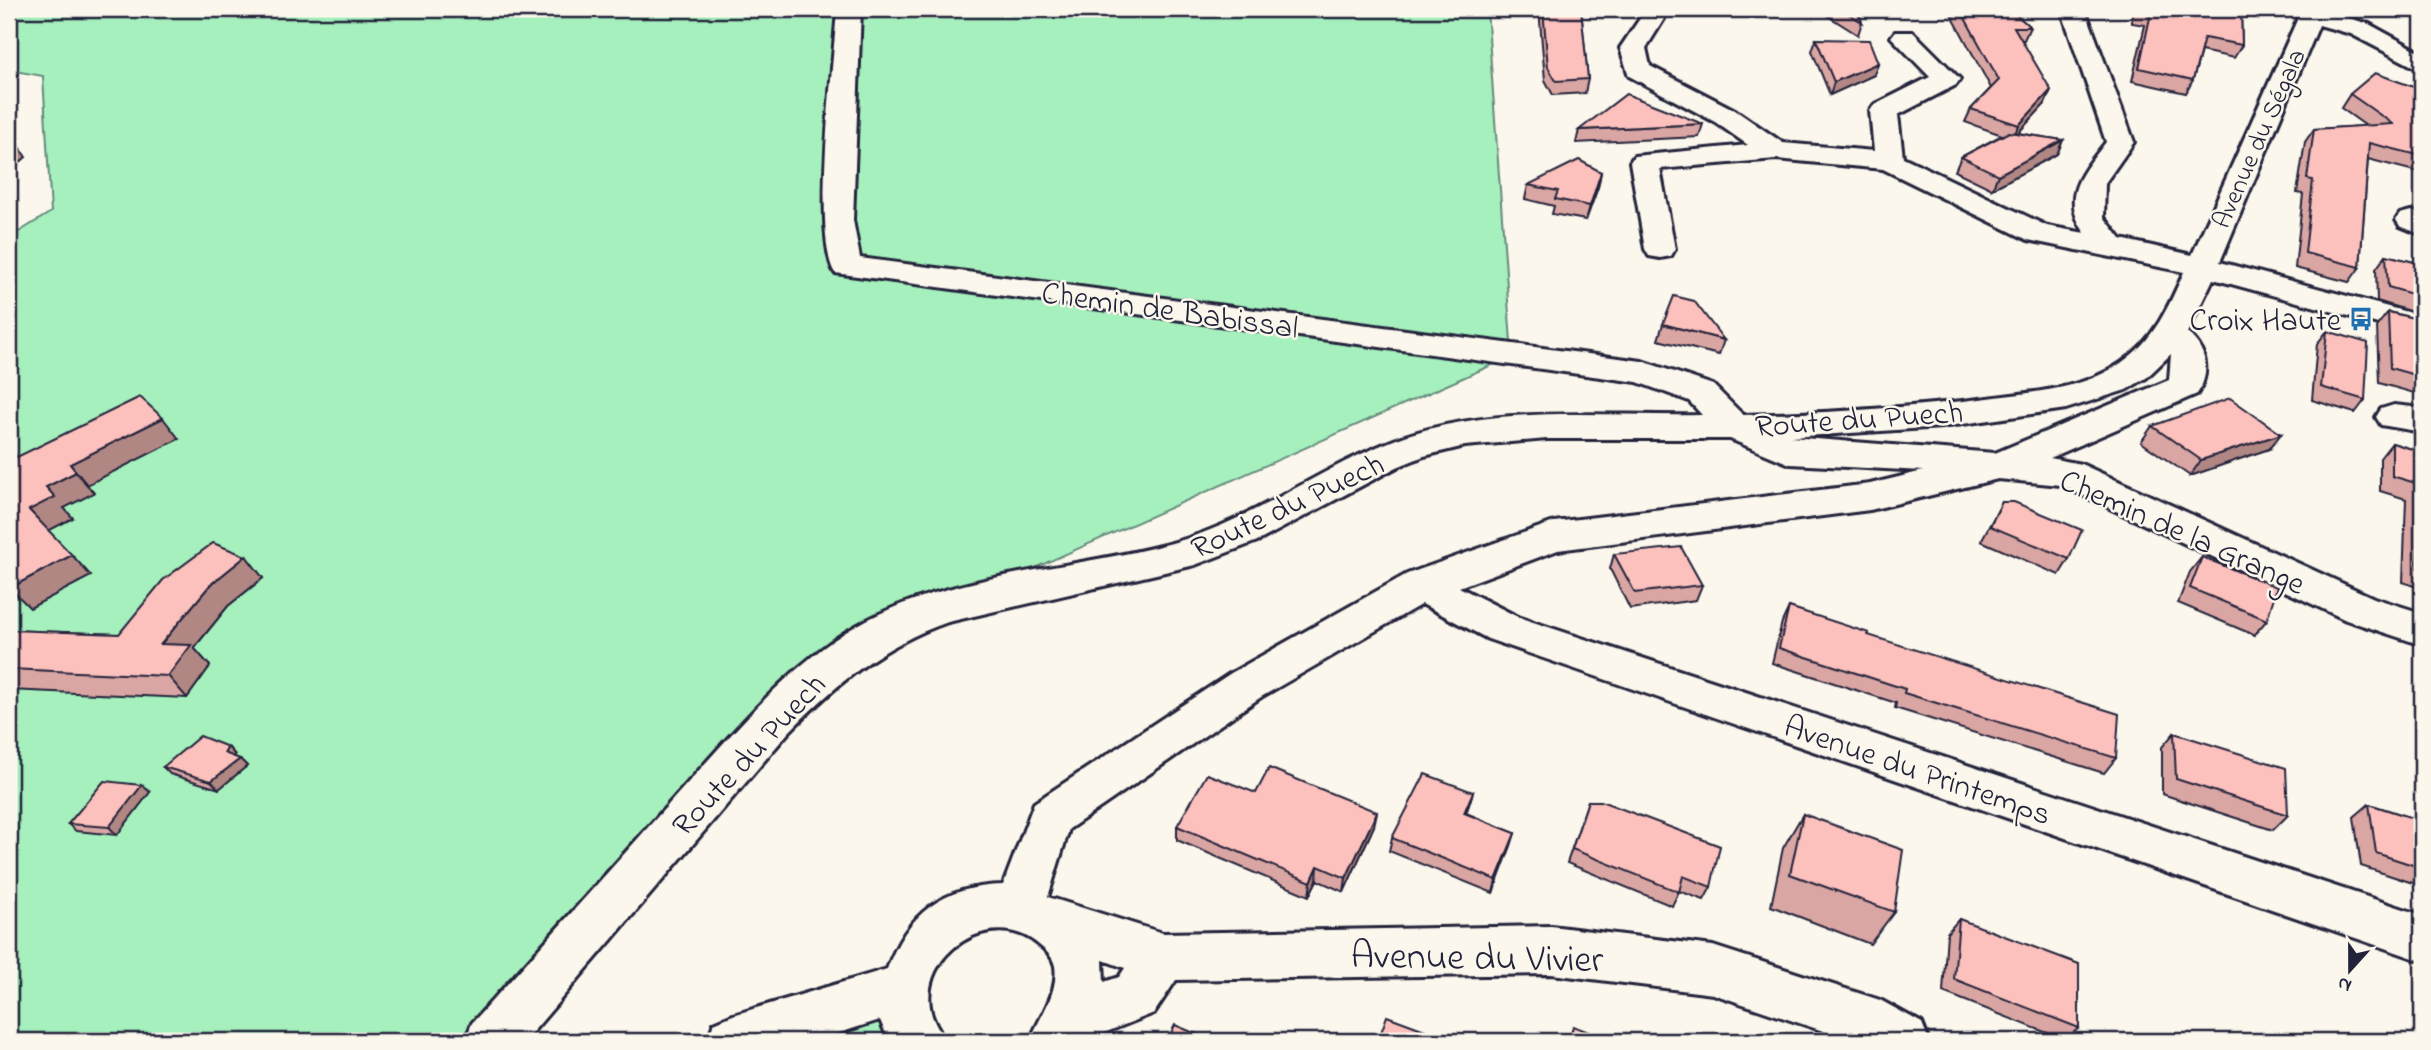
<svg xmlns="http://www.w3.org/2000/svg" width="2431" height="1050" font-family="'Indie Flower',sans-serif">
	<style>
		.green { fill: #a6f0be; stroke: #64897c; stroke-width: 2 }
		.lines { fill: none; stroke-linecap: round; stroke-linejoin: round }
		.minor-casing { stroke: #22223b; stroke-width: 6 }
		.minor { fill: #fbf7ec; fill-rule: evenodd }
		.wall { fill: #daa6a3; stroke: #22223b; stroke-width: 2 }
		.shaded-wall { fill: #b18784; stroke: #22223b; stroke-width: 2 }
		.building { fill: #fdc1bd; stroke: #22223b; stroke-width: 2 }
		.labels { text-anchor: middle; stroke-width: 5; stroke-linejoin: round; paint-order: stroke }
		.far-street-label { font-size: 26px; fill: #22223b; stroke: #fbf7ec }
		.street-label { font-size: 32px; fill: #22223b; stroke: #fbf7ec }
		.poi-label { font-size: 32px; fill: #22223b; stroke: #fbf7ec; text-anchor: end }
		.near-street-label { font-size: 38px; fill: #22223b; stroke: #fbf7ec }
	</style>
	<rect width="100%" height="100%" fill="#fbf7ec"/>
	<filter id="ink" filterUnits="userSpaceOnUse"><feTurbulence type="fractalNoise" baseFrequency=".0143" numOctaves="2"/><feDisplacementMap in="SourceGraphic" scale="14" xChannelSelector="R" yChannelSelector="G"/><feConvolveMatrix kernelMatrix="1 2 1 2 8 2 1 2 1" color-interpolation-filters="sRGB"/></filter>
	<g filter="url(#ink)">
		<g class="green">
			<path d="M 9,9 L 1487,9 L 1512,356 L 852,649 L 476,1041 L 9,1041 L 9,238 L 51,212 L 43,76 L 9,70 Z"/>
			<path d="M 904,988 L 910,1041 L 733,1041 L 735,1040 Z"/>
		</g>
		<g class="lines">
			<g class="minor-casing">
				<g id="minor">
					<path d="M 837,9 L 861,9 L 853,220 L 860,258 L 1642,361 L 1713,385 L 1743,415 C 1825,413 1907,408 1988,398 C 2033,392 2082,390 2121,363 C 2154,340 2168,308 2184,272 L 2028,240 L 1883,169 L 1776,159 L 1660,169 L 1675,249 L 1671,256 L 1660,258 L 1649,256 L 1645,249 L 1630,162 L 1634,156 L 1748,145 L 1715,122 L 1629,76 L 1620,48 L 1643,14 L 1661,14 L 1664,19 L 1646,48 L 1650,66 L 1735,110 L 1783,143 L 1874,151 L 1870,111 L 1874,105 L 1930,77 L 1891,37 L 1895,32 L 1913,32 L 1960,79 L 1956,85 L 1898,115 L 1903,157 L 2047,226 L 2085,233 C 2059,196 2083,172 2106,142 L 2061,9 L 2085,9 L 2134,142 L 2105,183 L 2104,217 L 2121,239 L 2192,255 L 2302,9 L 2326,9 L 2325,11 L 2369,24 L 2422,53 L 2422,71 L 2351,34 L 2319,25 L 2220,262 L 2422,316 L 2422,336 L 2213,279 L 2187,333 C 2207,348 2211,373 2197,394 L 2050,458 L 2081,464 L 2374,598 L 2422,613 L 2422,645 L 2346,620 L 2061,485 L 1998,479 L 1870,510 L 1558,550 L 1459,587 L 1518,617 L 2422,915 L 2422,961 L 1488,639 L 1422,604 L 1261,697 L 1069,829 L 1048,897 L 1163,933 L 1551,926 L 1713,946 L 1880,1000 L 1922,1023 L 1929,1041 L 1853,1041 L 1713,994 L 1551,974 L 1176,980 L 1154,1013 L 1084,1041 L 1030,1041 C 1039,1017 1059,993 1055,966 C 1053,956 1045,950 1039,945 C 993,905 917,953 931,1012 C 933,1022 941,1032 944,1041 L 889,1041 L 880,1020 L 814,1041 L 707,1041 L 714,1023 L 733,1015 L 887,969 C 907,914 943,886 1003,885 L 1034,803 L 1231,673 L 1407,574 L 1554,522 L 1870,484 L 1923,471 L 1790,464 L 1730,439 L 1547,439 L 1465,446 L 1424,456 L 1397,467 L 1260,540 L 1195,565 L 948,622 C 882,645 836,684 788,733 L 525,1041 L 465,1041 L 472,1023 C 540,948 608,872 675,797 C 725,742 773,683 834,640 C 931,572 1061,573 1172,543 C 1252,521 1318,469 1394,440 C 1491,403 1601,417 1702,415 L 1689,401 L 1637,382 L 835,273 C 812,239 834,58 837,9 ZM 2171,354 L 2169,380 L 1995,453 L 1790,437 L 1942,427 L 2066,409 L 2126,390 L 2146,378 ZM 1103,960 L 1125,968 L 1119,977 L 1104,982 Z"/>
					<path d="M 2411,211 L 2422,214 L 2422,235 L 2400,226 L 2396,220 L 2400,214 Z"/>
					<path d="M 2394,405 L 2422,408 L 2422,432 L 2381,425 L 2376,417 L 2381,409 Z"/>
				</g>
			</g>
			<use href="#minor" class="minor"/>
		</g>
		<g class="wall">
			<path d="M 1539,9 L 1581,9 L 1588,79 L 1585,93 L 1553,95 L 1545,80 Z"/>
			<path d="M 1817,9 L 1857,9 L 1862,22 L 1858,35 Z"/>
			<path d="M 1953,9 L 2010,9 L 2030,27 L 2024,40 L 2022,40 L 2045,104 L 2018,133 L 2063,140 L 2057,154 L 1992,189 L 1955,171 L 1961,157 L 2002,135 L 1965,122 L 1971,109 L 1991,88 L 1951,14 Z"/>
			<path d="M 2132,9 L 2241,9 L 2242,45 L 2234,58 L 2201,51 L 2193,80 L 2186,93 L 2132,81 L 2145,25 L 2132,23 Z"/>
			<path d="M 1816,39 L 1878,63 L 1874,75 L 1830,95 L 1812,51 Z"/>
			<path d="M 2422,90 L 2422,173 L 2368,159 L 2360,267 L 2349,282 L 2295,268 L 2303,194 L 2297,193 L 2305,142 L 2314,129 L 2366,126 L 2341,108 L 2350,94 Z"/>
			<path d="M 1703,124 L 1699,137 L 1576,143 L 1579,130 Z"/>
			<path d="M 1601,172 L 1598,187 L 1586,220 L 1552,214 L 1554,206 L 1525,199 L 1528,185 Z"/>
			<path d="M 2386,255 L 2422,264 L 2422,315 L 2377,301 L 2376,269 Z"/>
			<path d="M 2388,312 L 2422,320 L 2422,394 L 2421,395 L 2379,383 L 2377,326 Z"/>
			<path d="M 1663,324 L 1724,340 L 1719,355 L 1658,340 Z"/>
			<path d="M 2327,331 L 2365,400 L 2355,413 L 2312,400 L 2317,344 Z"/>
			<path d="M 2152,426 L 2269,449 L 2190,476 L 2141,442 Z"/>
			<path d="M 2392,443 L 2422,452 L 2422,589 L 2403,582 L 2406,499 L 2380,491 L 2380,458 Z"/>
			<path d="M 2002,502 L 2069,559 L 2059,575 L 1981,541 Z"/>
			<path d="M 1614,554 L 1702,585 L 1696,600 L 1630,609 L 1610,569 Z"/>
			<path d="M 246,556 L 263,578 L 228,606 L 194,648 L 210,666 L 187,698 L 9,690 L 9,630 L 119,634 Z"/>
			<path d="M 2202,557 L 2267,620 L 2254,635 L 2178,603 L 2190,572 Z"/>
			<path d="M 1789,607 L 1868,635 L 2116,758 L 2104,773 L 1895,708 L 1896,703 L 1772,663 L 1782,622 Z"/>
			<path d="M 2174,733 L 2288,815 L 2273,830 L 2162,794 L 2162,747 Z"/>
			<path d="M 228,747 L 235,755 L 234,757 L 240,759 L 247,766 L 219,789 L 170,774 L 163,767 Z"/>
			<path d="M 150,792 L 117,835 L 76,831 L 68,824 Z"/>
			<path d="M 1473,792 L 1466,813 L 1515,833 L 1493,893 L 1389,851 L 1392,838 Z"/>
			<path d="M 1256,793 L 1374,826 L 1344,892 L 1317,880 L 1309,896 L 1177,840 L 1177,826 Z"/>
			<path d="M 1588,801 L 1711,887 L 1704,900 L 1679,891 L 1672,906 L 1567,863 Z"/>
			<path d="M 2369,804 L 2422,821 L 2422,886 L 2361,866 L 2354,817 Z"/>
			<path d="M 1803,814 L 1894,912 L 1870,944 L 1771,906 L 1783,848 Z"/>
			<path d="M 1959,919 L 2079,1028 L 2065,1040 L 1943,992 L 1947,933 Z"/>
		</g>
		<g class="shaded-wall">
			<path d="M 1878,63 L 1874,75 L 1830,95 L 1834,82 Z"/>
			<path d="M 2051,90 L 2045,104 L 2012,139 L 2019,125 Z"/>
			<path d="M 2063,140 L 2057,154 L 1992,189 L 1998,175 Z"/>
			<path d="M 16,143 L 26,157 L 9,172 L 9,149 Z"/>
			<path d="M 1601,172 L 1598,187 L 1586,220 L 1590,206 Z"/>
			<path d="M 163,418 L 179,439 L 87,485 L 70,464 Z"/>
			<path d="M 2281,434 L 2269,449 L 2190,476 L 2201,460 Z"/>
			<path d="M 76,472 L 94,493 L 64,508 L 73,518 L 48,531 L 29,510 L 46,487 Z"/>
			<path d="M 72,555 L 91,576 L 30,608 L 10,588 Z"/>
			<path d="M 246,556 L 263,578 L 228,606 L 194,648 L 210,666 L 187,698 L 168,676 L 161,644 L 210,585 Z"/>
			<path d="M 228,747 L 235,755 L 231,760 L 224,753 Z"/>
			<path d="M 240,759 L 247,766 L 219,789 L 211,781 Z"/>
			<path d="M 142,785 L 150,792 L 117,835 L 109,827 Z"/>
			<path d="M 1473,792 L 1469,805 L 1461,826 L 1464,813 Z"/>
			<path d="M 1377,812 L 1374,826 L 1344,892 L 1346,878 Z"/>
			<path d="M 1515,833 L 1511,846 L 1493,893 L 1496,880 Z"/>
			<path d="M 1318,866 L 1317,880 L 1309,896 L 1311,882 Z"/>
		</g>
		<g class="building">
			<path d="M 1543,9 L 1581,9 L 1588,79 L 1556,81 L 1548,67 Z"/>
			<path d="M 1841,9 L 1857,9 L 1862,22 Z"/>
			<path d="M 1960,9 L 2010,9 L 2030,27 L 2014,27 L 2051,90 L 2019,125 L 1971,109 L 1999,80 Z"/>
			<path d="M 2138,9 L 2241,9 L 2242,45 L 2204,38 L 2193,80 L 2139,68 L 2151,13 L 2138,10 Z"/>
			<path d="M 1816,39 L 1869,40 L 1878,63 L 1834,82 Z"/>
			<path d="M 2375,73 L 2422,90 L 2422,156 L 2369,143 L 2360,267 L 2305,253 L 2313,180 L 2307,179 L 2314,129 L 2393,124 L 2350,94 Z"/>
			<path d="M 1626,94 L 1703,124 L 1579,130 Z"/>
			<path d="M 2009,132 L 2063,140 L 1998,175 L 1961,157 Z"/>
			<path d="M 9,143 L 16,143 L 9,149 Z"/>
			<path d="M 1579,160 L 1601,172 L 1590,206 L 1555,199 L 1558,191 L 1528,185 Z"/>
			<path d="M 2386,255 L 2422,264 L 2422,297 L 2388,287 Z"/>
			<path d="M 1674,296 L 1694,301 L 1724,340 L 1663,324 Z"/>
			<path d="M 2388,312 L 2422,320 L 2422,377 L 2390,368 Z"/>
			<path d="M 2327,331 L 2368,343 L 2365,400 L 2321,387 Z"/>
			<path d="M 140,397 L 163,418 L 70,464 L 76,472 L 46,487 L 55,497 L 29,510 L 72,555 L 10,588 L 9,586 L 9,491 L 10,490 L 9,489 L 9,447 L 17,457 Z"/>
			<path d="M 2230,398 L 2281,434 L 2201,460 L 2152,426 Z"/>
			<path d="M 2392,443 L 2422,452 L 2422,570 L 2417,568 L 2419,484 L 2392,476 Z"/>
			<path d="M 2002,502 L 2014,502 L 2082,530 L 2069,559 L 1990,526 Z"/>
			<path d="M 213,543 L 246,556 L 210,585 L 161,644 L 191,645 L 168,676 L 9,669 L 9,630 L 119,634 L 163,580 Z"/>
			<path d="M 1681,547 L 1702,585 L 1635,593 L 1614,554 Z"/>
			<path d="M 2202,557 L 2277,587 L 2267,620 L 2190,588 Z"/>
			<path d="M 1789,607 L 1869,633 L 1868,635 L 2119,714 L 2116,758 L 1904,693 L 1905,689 L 1779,648 Z"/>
			<path d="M 2174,733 L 2286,768 L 2288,815 L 2176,779 Z"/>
			<path d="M 200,736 L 228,747 L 224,753 L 240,759 L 211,781 L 163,767 Z"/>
			<path d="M 1269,768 L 1377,812 L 1346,878 L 1318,866 L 1311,882 L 1177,826 L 1207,774 L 1256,793 Z"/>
			<path d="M 1425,774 L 1473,792 L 1464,813 L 1515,833 L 1496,880 L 1392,838 Z"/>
			<path d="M 104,781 L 142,785 L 109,827 L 68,824 Z"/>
			<path d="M 1588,801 L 1601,801 L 1720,846 L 1711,887 L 1683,876 L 1679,892 L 1572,849 Z"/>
			<path d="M 2369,804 L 2422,821 L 2422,868 L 2376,853 Z"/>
			<path d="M 1803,814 L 1903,850 L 1894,912 L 1790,874 Z"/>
			<path d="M 1959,919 L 2079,964 L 2079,1028 L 1954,979 Z"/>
			<path d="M 1387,1016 L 1441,1036 L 1440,1041 L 1378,1041 Z"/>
			<path d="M 1175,1025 L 1213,1041 L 1167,1041 Z"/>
			<path d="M 1573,1026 L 1612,1041 L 1569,1041 Z"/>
		</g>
	</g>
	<defs>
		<g id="bus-bare" transform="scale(1.89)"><path d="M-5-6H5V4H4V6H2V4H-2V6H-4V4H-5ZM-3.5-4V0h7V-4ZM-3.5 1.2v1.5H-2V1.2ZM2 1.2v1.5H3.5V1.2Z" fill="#1f6fb2" stroke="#fbf7ec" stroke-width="2.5" paint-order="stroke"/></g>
	</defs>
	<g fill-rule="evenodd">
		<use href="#bus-bare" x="2361" y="319"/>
	</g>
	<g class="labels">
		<g class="far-street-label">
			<text transform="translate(2258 138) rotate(-66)" y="9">Avenue du Ségala</text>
		</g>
		<g class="street-label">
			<text transform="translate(1170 309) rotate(8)" y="11">Chemin de Babissal</text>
			<text transform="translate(1859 418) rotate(-4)" y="11">Route du Puech</text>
			<text transform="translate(1287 505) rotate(-25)" y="11">Route du Puech</text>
			<text transform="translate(2183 531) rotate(24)" y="11">Chemin de la Grange</text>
			<text transform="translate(748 754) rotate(-47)" y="11">Route du Puech</text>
			<text transform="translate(1918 769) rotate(19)" y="11">Avenue du Printemps</text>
		</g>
		<g class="poi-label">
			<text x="2341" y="330">Croix Haute</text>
		</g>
		<g class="near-street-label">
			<text transform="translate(1477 956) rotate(1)" y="13">Avenue du Vivier</text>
		</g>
	</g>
	<rect width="2431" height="1050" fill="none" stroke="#fbf7ec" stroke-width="35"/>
	<rect x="18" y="18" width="2396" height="1015" fill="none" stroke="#22223b" stroke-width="2.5" filter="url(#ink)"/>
	<g transform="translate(2350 970) rotate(201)" stroke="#fbf7ec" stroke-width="5" paint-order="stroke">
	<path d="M0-5L12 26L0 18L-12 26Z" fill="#22223b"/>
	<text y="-10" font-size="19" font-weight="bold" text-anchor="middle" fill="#22223b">N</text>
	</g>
</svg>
